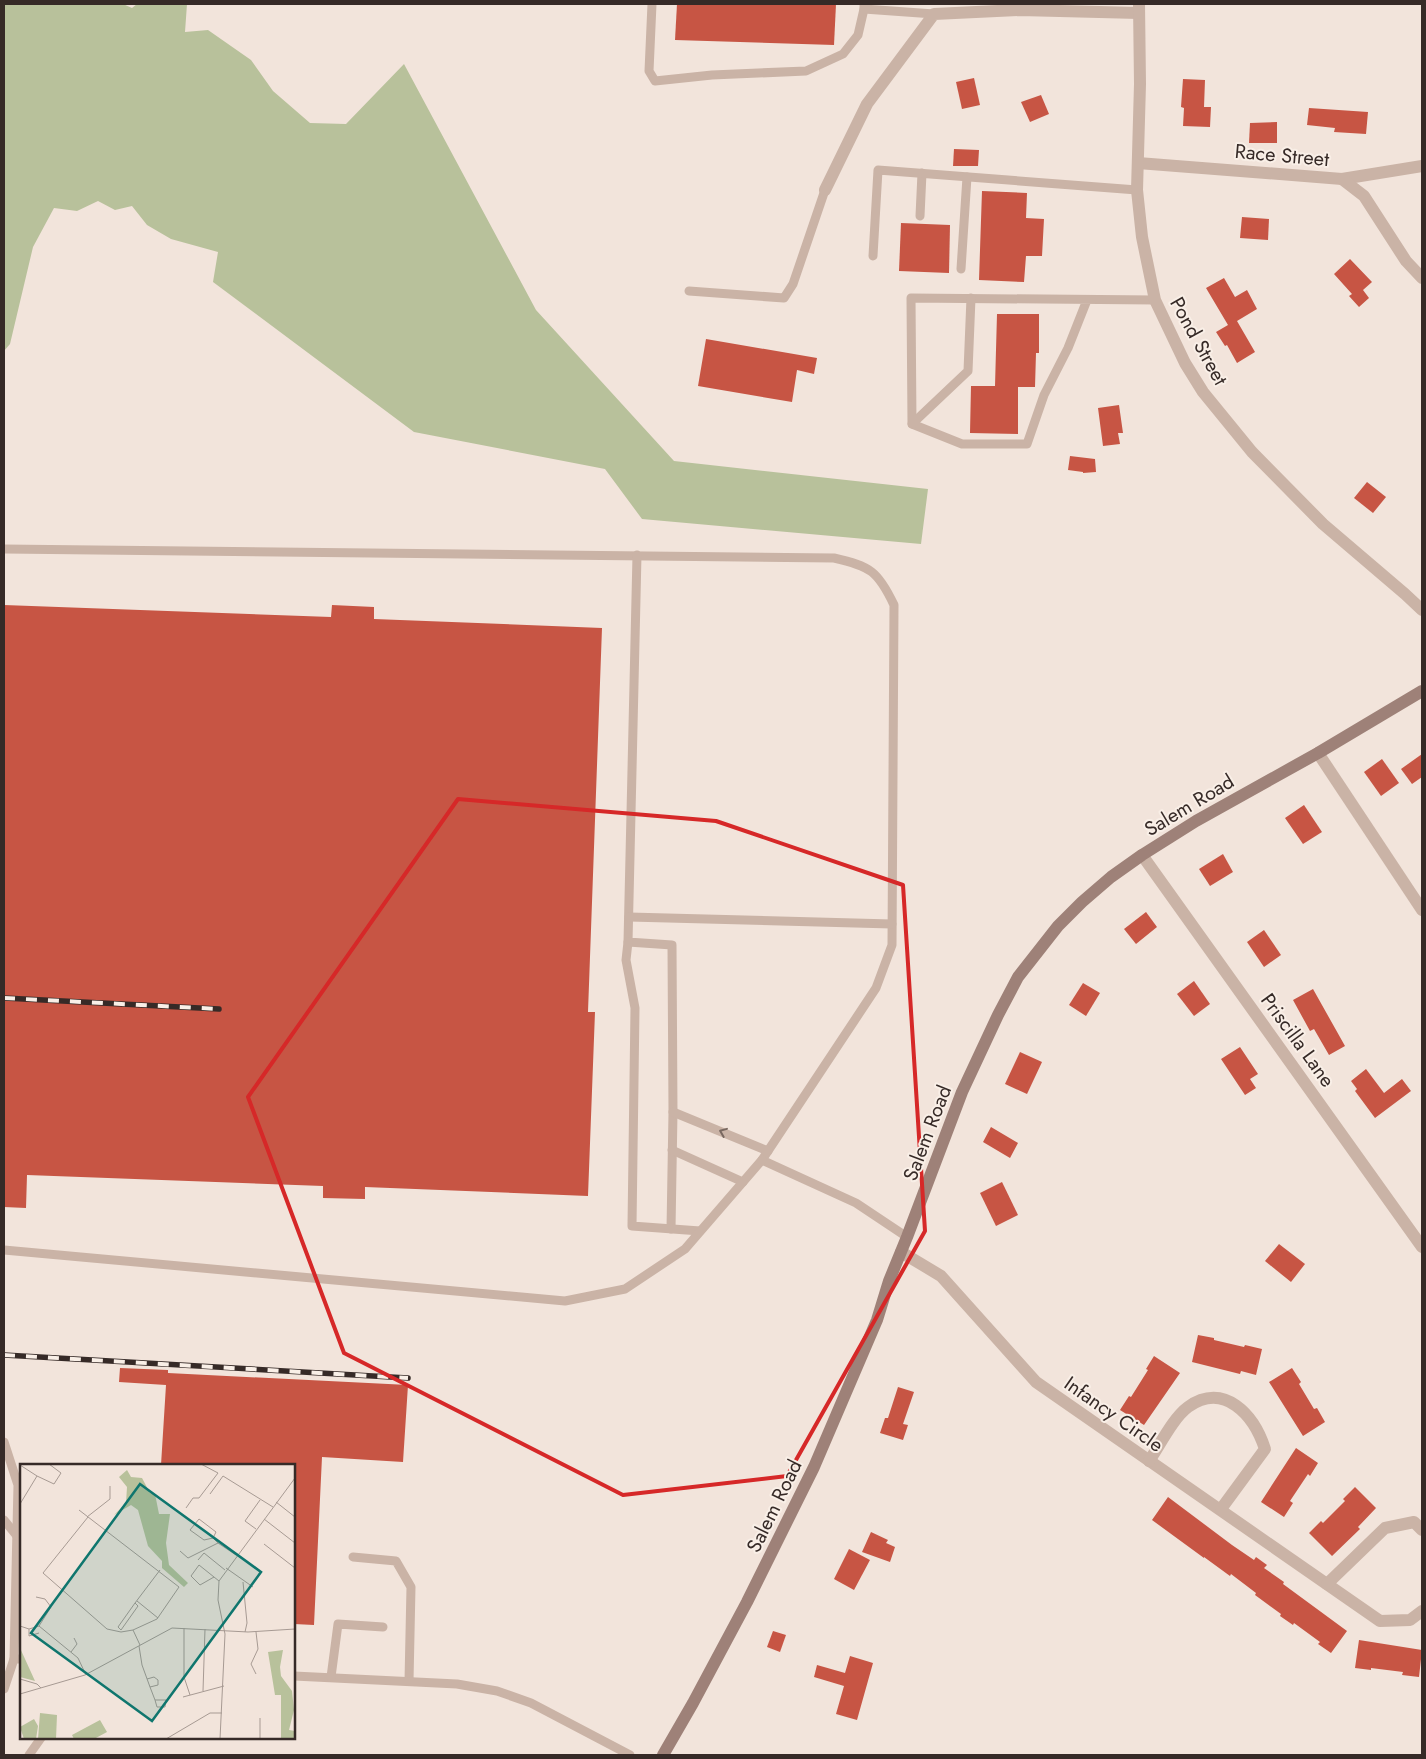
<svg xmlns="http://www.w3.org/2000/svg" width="1426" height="1759" font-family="Jost,sans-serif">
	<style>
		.green { fill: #b8c19b }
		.building { fill: #c75544 }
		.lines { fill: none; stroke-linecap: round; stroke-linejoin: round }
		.service { stroke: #cab3a6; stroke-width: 9 }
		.minor { stroke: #cab3a6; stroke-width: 12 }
		.tertiary { stroke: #cab3a6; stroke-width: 12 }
		.secondary { stroke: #9e8178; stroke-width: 12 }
		.rail-casing { stroke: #362a27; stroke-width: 5.5 }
		.rail { stroke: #f9efe7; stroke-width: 4; stroke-dasharray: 11; stroke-linecap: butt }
		.oneway { stroke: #796860 }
		.marked { fill: none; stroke: #d62828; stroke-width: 4; stroke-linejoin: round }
		.labels { text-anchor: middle; stroke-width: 4; stroke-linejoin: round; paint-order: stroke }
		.street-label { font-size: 20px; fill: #362a27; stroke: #f9efe7 }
		.inset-road { fill: none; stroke: #a79a93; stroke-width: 1 }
		.view { fill: #0f766e; fill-opacity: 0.15; stroke: #0f766e; stroke-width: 2.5 }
		.inset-edge { fill: none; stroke: #362a27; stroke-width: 2.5 }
	</style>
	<rect width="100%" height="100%" fill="#f2e4db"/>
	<path class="green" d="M 4,4 L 123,4 L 132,8 L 137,4 L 187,4 L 185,32 L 208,30 L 251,60 L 273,91 L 310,123 L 346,124 L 404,64 L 536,310 L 674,461 L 928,489 L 921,544 L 642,519 L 605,469 L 414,432 L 213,282 L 218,252 L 171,239 L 147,225 L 132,206 L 115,210 L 98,201 L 77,211 L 54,208 L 33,247 L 10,344 L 4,351 Z"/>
	<g class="building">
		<path d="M 677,4 L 836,4 L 834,45 L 675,40 Z"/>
		<path d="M 974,78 L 980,105 L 962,109 L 956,82 Z"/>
		<path d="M 1183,79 L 1205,80 L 1204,107 L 1211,107 L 1210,127 L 1183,126 L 1184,108 L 1181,107 Z"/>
		<path d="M 1041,95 L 1049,114 L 1030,122 L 1021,102 Z"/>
		<path d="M 1309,108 L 1368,112 L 1366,134 L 1334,132 L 1335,128 L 1307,125 Z"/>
		<path d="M 1277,122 L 1277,143 L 1249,143 L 1250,123 Z"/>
		<path d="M 954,149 L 979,150 L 978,166 L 953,166 Z"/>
		<path d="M 982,191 L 1027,193 L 1026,218 L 1044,219 L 1042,256 L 1026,256 L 1024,282 L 979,280 Z"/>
		<path d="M 1242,217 L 1269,219 L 1268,240 L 1240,238 Z"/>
		<path d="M 901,223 L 950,225 L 949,273 L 899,271 Z"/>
		<path d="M 1350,259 L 1372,282 L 1363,290 L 1369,298 L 1359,307 L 1349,296 L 1352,294 L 1334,274 Z"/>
		<path d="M 1224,278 L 1235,297 L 1247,290 L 1257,309 L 1237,321 L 1255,352 L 1237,363 L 1227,345 L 1225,346 L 1216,332 L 1228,325 L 1206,288 Z"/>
		<path d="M 997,314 L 1039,314 L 1039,353 L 1036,353 L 1035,387 L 1018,387 L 1018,434 L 970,433 L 971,386 L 995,386 Z"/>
		<path d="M 706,339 L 817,358 L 814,374 L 797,370 L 792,402 L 698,386 Z"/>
		<path d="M 1119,405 L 1123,433 L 1118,433 L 1120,444 L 1103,446 L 1098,408 Z"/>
		<path d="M 1070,456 L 1095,459 L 1096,472 L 1083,473 L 1083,472 L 1068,470 Z"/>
		<path d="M 1367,482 L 1386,497 L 1373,513 L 1354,498 Z"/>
		<path d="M 4,605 L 331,617 L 332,605 L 374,607 L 374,619 L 602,628 L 588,1012 L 595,1012 L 588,1196 L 365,1187 L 365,1199 L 323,1198 L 323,1186 L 27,1175 L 26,1208 L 4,1207 Z"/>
		<path d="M 1422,754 L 1422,777 L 1412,784 L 1401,769 Z"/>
		<path d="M 1382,759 L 1399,783 L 1381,796 L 1364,772 Z"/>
		<path d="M 1304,805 L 1322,832 L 1303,844 L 1285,818 Z"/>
		<path d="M 1223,854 L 1233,872 L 1210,886 L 1199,869 Z"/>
		<path d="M 1146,912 L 1157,927 L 1136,944 L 1124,929 Z"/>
		<path d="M 1264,930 L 1281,955 L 1264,967 L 1247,942 Z"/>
		<path d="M 1194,981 L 1210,1004 L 1194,1016 L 1177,994 Z"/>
		<path d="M 1083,983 L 1100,993 L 1086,1016 L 1069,1005 Z"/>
		<path d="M 1313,989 L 1345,1046 L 1329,1055 L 1314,1029 L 1310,1031 L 1293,1000 Z"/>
		<path d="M 1240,1047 L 1258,1074 L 1250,1079 L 1256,1088 L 1245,1095 L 1221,1059 Z"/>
		<path d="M 1020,1052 L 1042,1062 L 1027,1094 L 1005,1084 Z"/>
		<path d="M 1366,1069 L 1384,1093 L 1402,1079 L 1411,1091 L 1375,1118 L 1355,1091 L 1357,1089 L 1351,1081 Z"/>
		<path d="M 991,1127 L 1018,1143 L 1010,1158 L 983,1142 Z"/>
		<path d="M 1002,1182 L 1018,1215 L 996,1226 L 980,1193 Z"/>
		<path d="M 1279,1244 L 1305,1264 L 1291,1282 L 1265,1261 Z"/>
		<path d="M 1198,1335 L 1214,1338 L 1214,1340 L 1244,1347 L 1245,1345 L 1262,1349 L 1256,1375 L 1241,1371 L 1240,1374 L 1192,1362 Z"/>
		<path d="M 1154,1356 L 1180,1373 L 1144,1425 L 1120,1410 L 1129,1396 L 1131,1397 L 1148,1370 L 1146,1369 Z"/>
		<path d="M 120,1368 L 168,1370 L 168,1373 L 408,1385 L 403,1462 L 322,1457 L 314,1625 L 294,1624 L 294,1465 L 161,1465 L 166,1385 L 119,1382 Z"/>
		<path d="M 1292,1368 L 1301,1382 L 1299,1384 L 1314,1409 L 1317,1408 L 1325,1422 L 1303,1436 L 1269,1382 Z"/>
		<path d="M 898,1387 L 914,1392 L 903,1424 L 908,1425 L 903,1440 L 880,1433 L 885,1418 L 888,1418 Z"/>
		<path d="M 1296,1448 L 1318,1463 L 1310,1476 L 1308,1474 L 1290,1501 L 1293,1503 L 1284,1517 L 1261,1502 Z"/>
		<path d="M 1355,1487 L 1376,1508 L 1358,1527 L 1360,1529 L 1332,1556 L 1309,1533 L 1321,1521 L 1323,1523 L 1345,1501 L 1343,1499 Z"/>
		<path d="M 1168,1497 L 1232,1545 L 1254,1560 L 1256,1557 L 1267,1565 L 1264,1568 L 1284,1582 L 1283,1584 L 1347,1631 L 1331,1653 L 1318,1644 L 1320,1642 L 1294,1623 L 1293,1625 L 1280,1616 L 1281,1614 L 1255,1595 L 1256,1593 L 1231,1574 L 1230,1576 L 1204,1557 L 1204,1558 L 1152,1520 Z"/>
		<path d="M 871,1532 L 888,1540 L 886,1543 L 895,1547 L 890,1562 L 862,1552 Z"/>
		<path d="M 849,1549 L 870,1560 L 854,1590 L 834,1579 Z"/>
		<path d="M 773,1631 L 786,1635 L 780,1652 L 767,1647 Z"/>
		<path d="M 1359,1640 L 1422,1650 L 1419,1677 L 1402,1675 L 1403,1672 L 1371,1668 L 1371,1670 L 1355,1668 Z"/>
		<path d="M 850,1656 L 873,1663 L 857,1720 L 836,1714 L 844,1686 L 814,1677 L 817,1665 L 845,1673 Z"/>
	</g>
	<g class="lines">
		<g class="service">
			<path d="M 652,4 L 649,71 L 655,81 L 712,75 L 806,71 L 843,54 L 858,35 L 864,9 L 864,4"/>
			<path d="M 864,9 L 934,14"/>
			<path d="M 920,216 L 922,173"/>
			<path d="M 873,256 L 878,170 L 1137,190"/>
			<path d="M 961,269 L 967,177"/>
			<path d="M 689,291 L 784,298 L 793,284 L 825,190"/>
			<path d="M 1087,300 L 1068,348 L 1044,395 L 1027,444 L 962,444 L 912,424 L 911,298 L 1155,300"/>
			<path d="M 912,424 L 968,371 L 971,298"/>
			<path d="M 4,549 L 834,558 C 870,566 878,571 894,605 L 892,945 L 876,988 L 762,1160 L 856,1203 L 907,1237"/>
			<path d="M 637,555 L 628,942 L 672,945 L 673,1112 L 671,1229"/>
			<path d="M 629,917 L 892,924"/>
			<path d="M 628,942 L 626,960 L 635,1008 L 632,1226 L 700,1231"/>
			<path d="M 673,1112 L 768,1151"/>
			<path d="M 672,1150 L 743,1182"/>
			<path d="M 4,1250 L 565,1301 L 625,1289 L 685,1249 L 762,1160"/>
			<path d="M 4,1442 L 18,1485 L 14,1659"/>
			<path d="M 4,1520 L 17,1536"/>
			<path d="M 353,1557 L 396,1561 L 411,1587 L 409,1681"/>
			<path d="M 294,1676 L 457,1684 L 497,1691 L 531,1703 L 630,1755"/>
			<path d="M 331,1677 L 338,1624 L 383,1627"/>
			<path d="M 4,1689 L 14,1659 L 21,1659"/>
			<path d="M 29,1755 L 41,1738"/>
		</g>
		<g class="minor">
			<path d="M 1138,163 L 1342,179 L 1422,166"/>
			<path d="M 1342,179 L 1364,196 L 1406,261 L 1422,278"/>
			<path d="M 825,190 L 867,104 L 934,14 L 1020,10 L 1139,13"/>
			<path d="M 1318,753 L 1422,910"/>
			<path d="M 1142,855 L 1422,1247"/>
			<path d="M 901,1252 L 941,1276 L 1036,1382 L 1380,1621 L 1410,1620 L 1422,1611"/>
			<path d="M 1149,1461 C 1160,1445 1173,1418 1188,1407 C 1224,1381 1254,1415 1265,1449 L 1221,1509"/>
			<path d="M 1327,1584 L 1385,1528 L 1414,1522 L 1422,1530"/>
		</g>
		<path class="tertiary" d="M 1139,4 L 1140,84 L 1137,190 L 1142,237 L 1155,300 L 1185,363 L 1203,392 L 1252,452 L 1323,524 L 1405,594 L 1422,610"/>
		<path class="secondary" d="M 663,1755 L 693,1703 L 747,1602 L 814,1467 L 877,1320 L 889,1281 L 907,1237 L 962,1092 L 998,1015 L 1018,977 L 1058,926 L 1082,902 L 1111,877 L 1142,855 L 1196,821 L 1318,753 L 1422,691"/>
		<g class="rail-casing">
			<g id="rail">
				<path d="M 4,998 L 219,1009"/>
				<path d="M 4,1355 L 408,1378"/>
			</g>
		</g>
		<use href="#rail" class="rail"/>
	</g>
	<defs><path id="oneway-chevron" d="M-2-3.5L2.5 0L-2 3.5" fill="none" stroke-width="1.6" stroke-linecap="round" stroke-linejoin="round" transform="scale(1.25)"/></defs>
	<use class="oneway" href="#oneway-chevron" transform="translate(723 1132) rotate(-158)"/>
	<path class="marked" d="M 458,799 L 716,821 L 903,885 L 925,1231 L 787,1476 L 623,1495 L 344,1353 L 248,1097 Z"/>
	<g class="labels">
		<g class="street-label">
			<text transform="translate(1282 155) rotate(5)" y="7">Race Street</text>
			<text transform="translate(1199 341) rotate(61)" y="7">Pond Street</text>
			<text transform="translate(1189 805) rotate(-31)" y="7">Salem Road</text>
			<text transform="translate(1298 1040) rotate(54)" y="7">Priscilla Lane</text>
			<text transform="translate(927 1133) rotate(-69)" y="7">Salem Road</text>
			<text transform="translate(1114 1414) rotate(35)" y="7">Infancy Circle</text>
			<text transform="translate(774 1506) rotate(-64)" y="7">Salem Road</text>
		</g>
	</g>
	<g transform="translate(20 1464)">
		<rect width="275" height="275" fill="#f2e4db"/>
		<path d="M 107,6 L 111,13 L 122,14 L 130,29 L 135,30 L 139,50 L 150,50 L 146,79 L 149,101 L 168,119 L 164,123 L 142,104 L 142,97 L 128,82 L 118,46 L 111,41 L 94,51 L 106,39 L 107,23 L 99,13 ZM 0,184 L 15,217 L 0,213 ZM 263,186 L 260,203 L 261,212 L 272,227 L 274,246 L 269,266 L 275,267 L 275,275 L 261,275 L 261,231 L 255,231 L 248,188 ZM 20,249 L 37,251 L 36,275 L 18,275 ZM 14,255 L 18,262 L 16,275 L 4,275 L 0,263 ZM 80,256 L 87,268 L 74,275 L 54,275 L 52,271 Z" fill="#b8c19b"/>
		<path class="inset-road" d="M 181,0 L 198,9M 0,1 L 17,12 L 0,40M 17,12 L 34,20 L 41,9 L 29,0M 190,30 L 203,12 L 253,43M 256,38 L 275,53M 166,44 L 173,34 L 179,34 L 198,9M 59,46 L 159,123 L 137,155 L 113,166 L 120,181M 67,53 L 90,35 L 90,22M 68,53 L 23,109 L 87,165 L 101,168 L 113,166M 244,55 L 275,79M 236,65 L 225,57 L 240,36M 193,74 L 184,76 L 170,66 L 179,55 L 196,68 L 193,74 L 198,79M 244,80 L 275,104M 160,87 L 168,94 L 198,79 L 216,91M 178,96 L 184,89 L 205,106M 206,104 L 233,123M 194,113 L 180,121 L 171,112 L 179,101 L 199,117M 223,118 L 227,159 L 225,168M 16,133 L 25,135 L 31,143 L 19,162M 117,137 L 138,154M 0,162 L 9,165 L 19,162 L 58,194 L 66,211M 164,164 L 164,213 L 170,231M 9,165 L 9,172 L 19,169M 101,166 L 118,142 L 115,139 L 140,106M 101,166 L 98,163 L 115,139M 236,168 L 238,185 L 231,200 L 236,210M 119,182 L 122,201 L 130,223 L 135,236 L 137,243 L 145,243 L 146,236 L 135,236M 51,188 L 57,180 L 54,174M 0,215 L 17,220 L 21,224M 127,215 L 134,213 L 138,216 L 138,221 L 130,223M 183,227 L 185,165M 0,230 L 65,211 L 152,164 L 228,168 L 275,165M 163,233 L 204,222M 146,275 L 190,249 L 202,249M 200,275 L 205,170 L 198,136 L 199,117 L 275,14M 240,275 L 240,254"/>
		<path class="view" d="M 120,20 L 241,108 L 132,257 L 11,169 Z"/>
		<rect width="275" height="275" class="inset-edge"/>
	</g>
	<rect width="1426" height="1759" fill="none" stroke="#362a27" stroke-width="10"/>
</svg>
